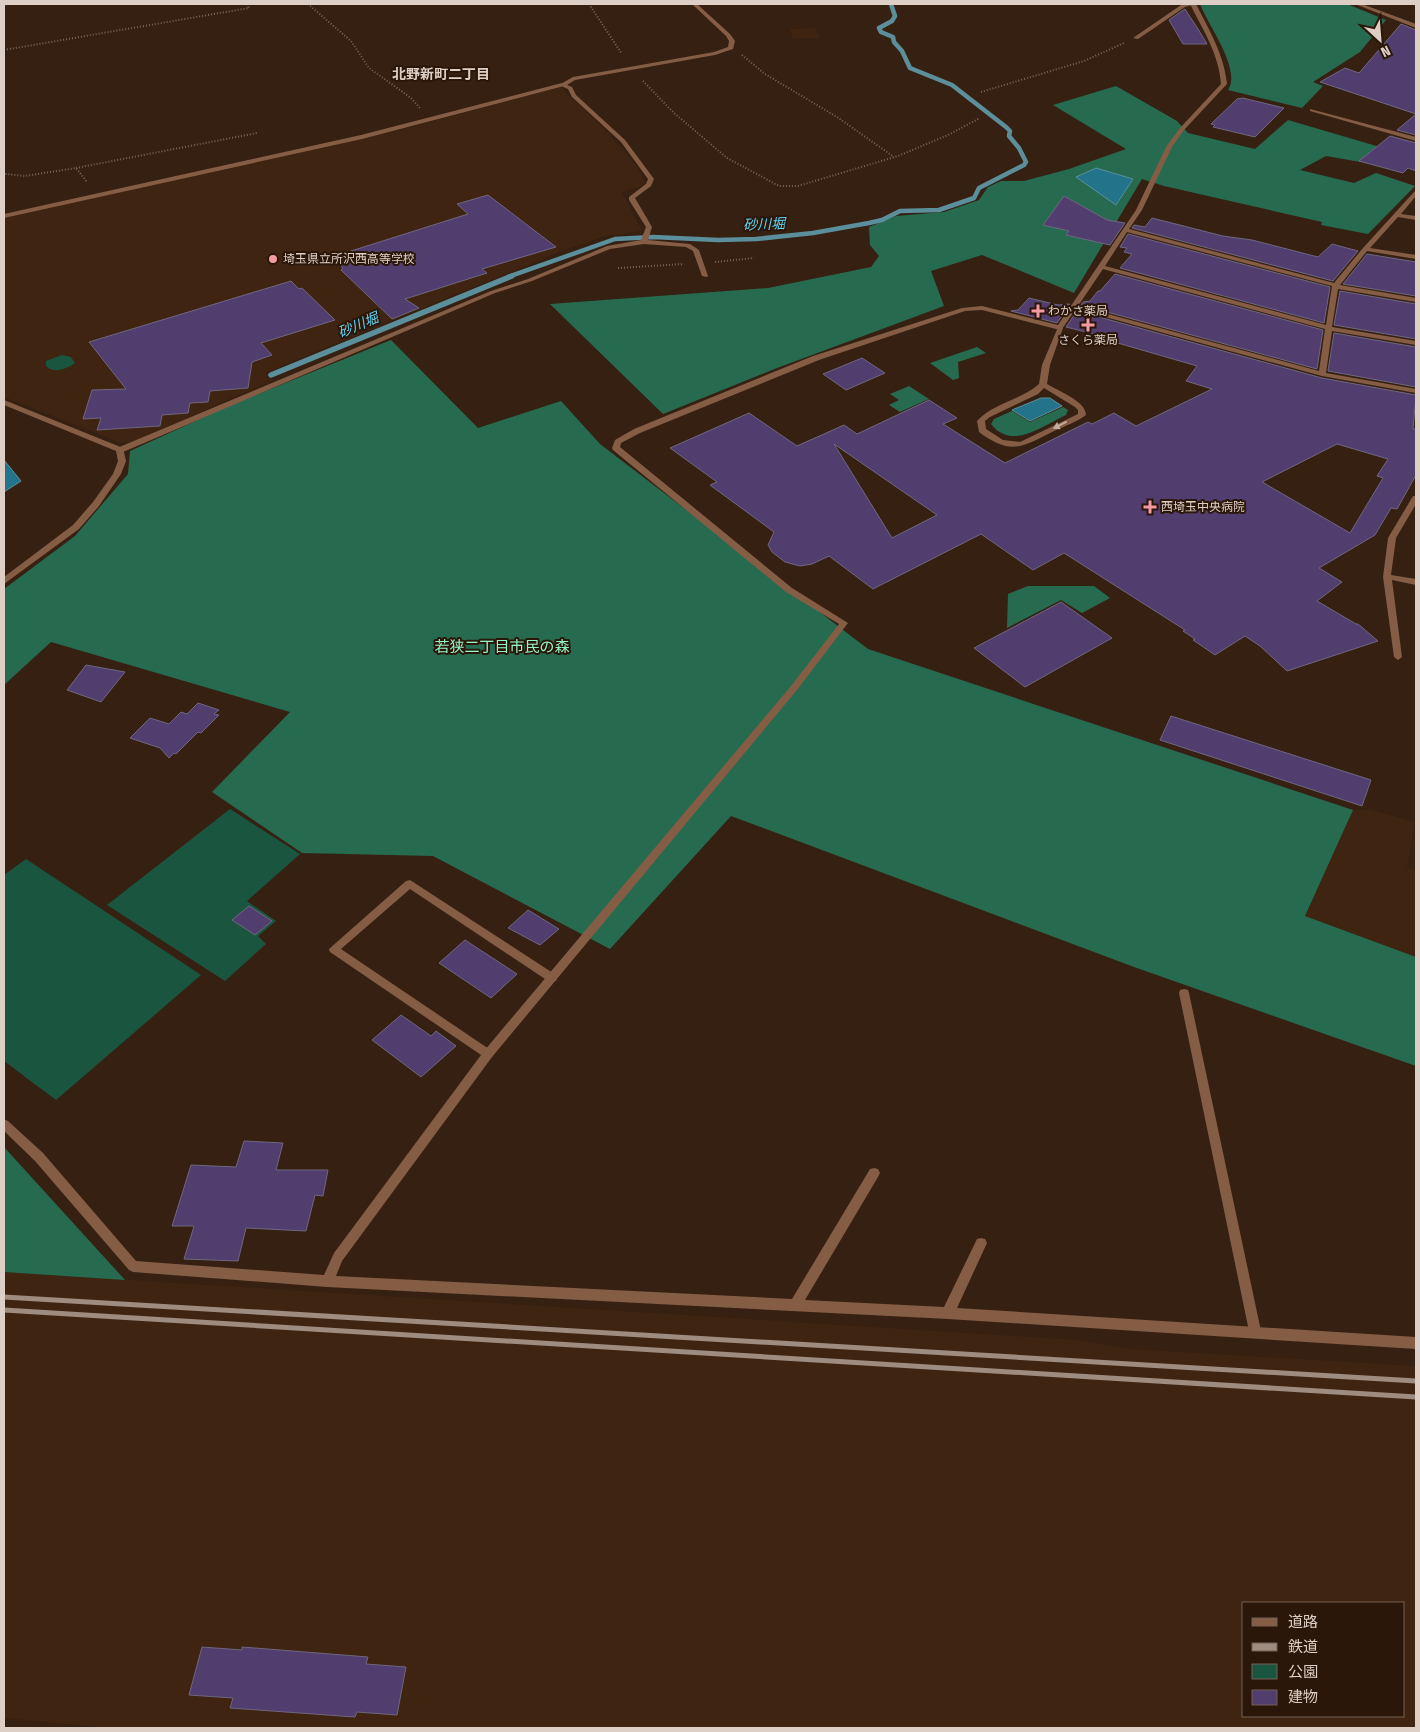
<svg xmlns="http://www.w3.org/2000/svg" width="1420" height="1732" font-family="'Fira Sans Condensed','Noto Sans JP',sans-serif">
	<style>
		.built { fill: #3f2411; fill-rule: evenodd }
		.green { fill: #1a563f }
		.forest { fill: #266b50 }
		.water { fill: #23738a; stroke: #5b8f9c }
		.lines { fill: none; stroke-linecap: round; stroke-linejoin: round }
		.stream-far1 { stroke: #5b8f9c; stroke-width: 4.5 }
		.stream { stroke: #5b8f9c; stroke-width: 5.5 }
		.building { fill: #513e6f; stroke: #6f6780; fill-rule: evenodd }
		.path { stroke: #7a675b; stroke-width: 2; stroke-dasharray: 1 2; stroke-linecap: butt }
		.service { fill: #845d44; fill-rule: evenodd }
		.minor { fill: #845d44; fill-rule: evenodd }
		.tertiary { fill: #845d44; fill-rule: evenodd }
		.rail { stroke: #9e8c81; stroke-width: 5 }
		.oneway { fill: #c3ad9f }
		.poi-dot { fill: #f49aa1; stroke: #2b1709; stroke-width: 2 }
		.labels { text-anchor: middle; stroke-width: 4; stroke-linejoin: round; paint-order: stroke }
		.far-poi-label { font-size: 12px; fill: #decfc6; stroke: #2b1709; text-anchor: start }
		.far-neighbourhood-label { font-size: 14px; font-weight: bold; fill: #decfc6; stroke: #2b1709 }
		.far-water-label { font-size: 14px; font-style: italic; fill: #60d1f3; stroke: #2b1709 }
		.park-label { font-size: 15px; fill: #92f5ca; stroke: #2b1709 }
	</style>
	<rect width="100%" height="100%" fill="#362012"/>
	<g class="built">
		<path d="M 815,28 L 819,38 L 793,38 L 790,29 Z"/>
		<path d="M 560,87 L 564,89 L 566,93 L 603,128 L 637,166 L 646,183 L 642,186 L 622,192 L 642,231 L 602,237 L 562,251 L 327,347 L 265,373 L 274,380 L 132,442 L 121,443 L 4,397 L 4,218 L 408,128 Z"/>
		<path d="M 1353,810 L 1371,810 L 1415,822 L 1407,867 L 1416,870 L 1416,957 L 1305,916 Z"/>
		<path d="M 4,1272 L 1078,1340 L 1129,1349 L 1416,1366 L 1416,1728 L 107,1728 L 4,1718 ZM 1244,1603 L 1404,1603 L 1404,1716 L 1244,1716 Z"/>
	</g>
	<g class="green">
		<path d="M 62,355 L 71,357 L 75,363 C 66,369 54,374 46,366 L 46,361 Z"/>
		<path d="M 230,809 L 300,854 L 247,901 L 276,921 L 258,936 L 266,944 L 225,981 L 107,905 Z"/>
		<path d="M 26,859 L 201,975 L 56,1100 L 4,1061 L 4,875 Z"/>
	</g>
	<g class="forest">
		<path d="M 1200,4 L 1347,4 L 1386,20 L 1360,52 L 1313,82 L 1323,86 L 1302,108 L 1228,90 C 1242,70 1208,25 1200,4 Z"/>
		<path d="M 1116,86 L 1177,121 L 1188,133 L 1255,149 L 1288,120 L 1390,150 L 1372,164 L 1326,156 L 1300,170 L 1354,183 L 1376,173 L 1415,186 L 1368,234 L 1321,225 L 1322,222 L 1164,186 L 1142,179 L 1074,293 L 982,255 L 931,271 L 944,306 L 777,368 L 663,414 L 550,304 L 768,288 L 871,267 L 879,256 L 870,245 L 869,227 L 896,216 L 944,212 L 979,200 L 988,187 L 1001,181 L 1024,181 L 1069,169 L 1126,149 L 1053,105 Z"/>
		<path d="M 391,340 L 478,428 L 561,401 L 600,444 L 868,649 L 1353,810 L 1305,916 L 1416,957 L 1416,1066 L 1134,967 L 731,816 L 610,949 L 433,856 L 302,853 L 212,792 L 290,712 L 51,642 L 4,685 L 4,589 L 75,536 L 128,474 L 130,451 L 226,407 Z"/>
		<path d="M 977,347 L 986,353 L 958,362 L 959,378 L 953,380 L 930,363 Z"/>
		<path d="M 909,386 L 929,399 L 900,412 L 889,405 L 899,400 L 890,394 Z"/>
		<path d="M 1063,407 L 1068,410 L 1066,415 C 1042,426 1012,451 991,424 L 994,419 L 1012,411 L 1030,422 Z"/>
		<path d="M 1028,586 L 1094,586 L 1110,598 L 1082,613 L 1061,600 L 1007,628 L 1008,594 Z"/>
		<path d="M 4,1147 L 125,1280 L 4,1272 Z"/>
	</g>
	<g class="water">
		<path d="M 1096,168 L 1133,179 L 1116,205 L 1076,177 Z"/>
		<path d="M 1041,398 L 1050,398 L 1062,406 L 1030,421 L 1012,410 Z"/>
		<path d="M 4,460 L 21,481 L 4,492 Z"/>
	</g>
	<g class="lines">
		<path class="stream-far1" d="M 508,277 L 615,239 L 653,237 L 718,240 L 756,239 L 813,233 L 869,223 L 882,220 L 900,211 L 939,210 L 974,198 L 979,188 L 1024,165 L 1026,162 L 1019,148 L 1009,136 L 1010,131 L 1006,127 L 952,85 L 910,68 L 902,51 L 894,42 L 893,37 L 881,32 L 879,28 L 892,21 L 895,16 L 891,4"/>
		<path class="stream" d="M 271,375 L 512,276"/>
	</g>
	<g class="building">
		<path d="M 1185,9 L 1198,29 L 1207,44 L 1183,44 L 1169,20 Z"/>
		<path d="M 1401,24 L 1416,30 L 1416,135 L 1397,130 L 1416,114 L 1320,82 L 1345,68 L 1359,73 Z"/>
		<path d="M 1243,98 L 1284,108 L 1255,137 L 1213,127 L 1215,125 L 1211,124 L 1237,99 Z"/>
		<path d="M 1390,136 L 1416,143 L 1416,171 L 1408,168 L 1403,173 L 1359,161 Z"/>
		<path d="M 488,195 L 556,247 L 482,269 L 487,273 L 405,299 L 419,308 L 392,319 L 341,270 L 343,268 L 332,257 L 468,214 L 457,204 Z"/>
		<path d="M 1064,196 L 1107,220 L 1125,223 L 1110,245 L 1066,235 L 1069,231 L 1043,225 Z"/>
		<path d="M 1152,218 L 1223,236 L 1252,240 L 1318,257 L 1332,244 L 1358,251 L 1333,281 L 1132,228 L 1134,225 L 1145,227 Z"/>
		<path d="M 1128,234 L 1330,287 L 1324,323 L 1120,268 L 1132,254 L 1124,252 L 1127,248 L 1120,247 Z"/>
		<path d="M 1367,254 L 1416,262 L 1416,296 L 1343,284 Z"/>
		<path d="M 1115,274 L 1323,330 L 1317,369 L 1081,305 L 1083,302 L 1090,301 L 1098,291 L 1100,291 Z"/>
		<path d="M 291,281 L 299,289 L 302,288 L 335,320 L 261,343 L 272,355 L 252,362 L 248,388 L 210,391 L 208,402 L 190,403 L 188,413 L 162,415 L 160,426 L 97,430 L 101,418 L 83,419 L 92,390 L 126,389 L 89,342 Z"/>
		<path d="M 1340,291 L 1416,304 L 1416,339 L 1334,325 Z"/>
		<path d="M 1029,298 L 1058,305 L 1070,304 L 1057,323 L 1011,311 L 1018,310 Z"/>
		<path d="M 1077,311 L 1322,378 L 1416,395 L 1413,429 L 1416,429 L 1416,475 L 1397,509 L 1391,508 L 1375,535 L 1319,568 L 1342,582 L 1317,601 L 1356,624 L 1358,624 L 1378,641 L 1287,671 L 1260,646 L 1245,636 L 1215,655 L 1193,640 L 1195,639 L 1183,631 L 1185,630 L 1064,553 L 1033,570 L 981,534 L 873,589 L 829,556 L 812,564 L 800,566 L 785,562 L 772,552 L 768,545 L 774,532 L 710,485 L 717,482 L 670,448 L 749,413 L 797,446 L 844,425 L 857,434 L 929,400 L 957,418 L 943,424 L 1005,463 L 1088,422 L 1092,424 L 1114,413 L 1136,426 L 1212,389 L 1186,381 L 1197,366 L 1097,337 L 1098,335 L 1066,327 ZM 834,444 L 937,515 L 892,538 ZM 1337,444 L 1388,459 L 1377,476 L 1383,478 L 1350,533 L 1262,482 Z"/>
		<path d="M 1334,333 L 1416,347 L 1416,387 L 1328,371 Z"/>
		<path d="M 862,358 L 885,373 L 846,390 L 823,374 Z"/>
		<path d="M 1061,602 L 1112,638 L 1025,687 L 974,648 Z"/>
		<path d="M 86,665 L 125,672 L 101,702 L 67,690 Z"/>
		<path d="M 198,703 L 219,710 L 214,714 L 219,715 L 201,733 L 198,732 L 176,754 L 174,753 L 169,758 L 160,748 L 130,738 L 150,718 L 169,724 L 181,712 L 187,714 Z"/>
		<path d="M 1171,716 L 1371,780 L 1362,806 L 1160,740 Z"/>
		<path d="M 249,906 L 272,921 L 255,935 L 232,920 Z"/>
		<path d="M 528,910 L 559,929 L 540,945 L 508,928 Z"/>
		<path d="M 465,940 L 517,974 L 491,998 L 439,963 Z"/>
		<path d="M 401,1015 L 431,1036 L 436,1031 L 456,1046 L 421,1077 L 372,1040 Z"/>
		<path d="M 244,1141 L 283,1143 L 276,1170 L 328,1170 L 323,1196 L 315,1195 L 306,1231 L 246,1228 L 238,1261 L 184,1259 L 194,1226 L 172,1226 L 191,1165 L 236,1167 Z"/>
		<path d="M 202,1647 L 242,1650 L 242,1647 L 368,1657 L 366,1664 L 406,1667 L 397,1715 L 357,1712 L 355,1717 L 230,1708 L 233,1698 L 189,1695 Z"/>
	</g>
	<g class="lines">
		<g class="path">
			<path d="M 308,4 L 351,41 L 369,68 L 411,98 L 420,108"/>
			<path d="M 589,4 L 622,54"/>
			<path d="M 4,50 L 249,8 L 247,4"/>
			<path d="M 742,55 L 765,74 L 837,117 L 894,157"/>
			<path d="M 643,81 L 674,113 L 727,158 L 779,186 L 798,186 L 898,156 L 948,135 L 980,118"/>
			<path d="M 981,92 L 1084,61 L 1124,43"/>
			<path d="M 76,168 L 257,133"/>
			<path d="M 4,171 L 6,174 L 25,176 L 76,168 L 87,182"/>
			<path d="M 715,262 L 754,258"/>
			<path d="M 618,268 L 684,264"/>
		</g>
		<g class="service">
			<path d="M 692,4 L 697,4 L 730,34 L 735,41 L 733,49 L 715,55 L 575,80 L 567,85 L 572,87 L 576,95 L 625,140 L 654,179 L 651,186 L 635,198 L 652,227 L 648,240 L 690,244 L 699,250 L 708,276 L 707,277 L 702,276 L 693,251 L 686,247 L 644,244 L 610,249 L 532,281 L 495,293 L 123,452 L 117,452 L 117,448 L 491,291 L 528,279 L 607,246 L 641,240 L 646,227 L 629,200 L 629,197 L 646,184 L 648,179 L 621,142 L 572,97 L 568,89 L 559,85 L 573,77 L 714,52 L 728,47 L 729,41 L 726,36 Z"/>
			<path d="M 1187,4 L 1196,4 L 1185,7 L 1138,39 L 1133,38 L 1181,5 Z"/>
			<path d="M 1058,327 L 1063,328 L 1050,365 L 1047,384 C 1058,391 1086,401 1086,415 C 1077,422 1065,426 1054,431 C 1022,447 1011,456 979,432 L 977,421 C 993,403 1021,400 1039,384 L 1042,365 ZM 1044,388 L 1075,407 L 1078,410 L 1078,414 L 1020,442 L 1003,440 L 986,429 L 985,421 L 990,417 L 1038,394 Z"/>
			<path d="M 410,880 L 556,975 L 557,978 L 556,981 L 548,981 L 410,889 L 341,949 L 492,1051 L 494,1054 L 492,1057 L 488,1059 L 484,1057 L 330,952 L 329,949 L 406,881 Z"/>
			<path d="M 1184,989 L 1188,990 L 1189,993 L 1261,1331 L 1259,1335 L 1255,1337 L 1251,1335 L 1249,1331 L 1179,993 L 1180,990 Z"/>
		</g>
		<g class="minor">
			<path d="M 1190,4 L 1196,4 C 1209,30 1224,54 1227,84 L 1184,130 L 1172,147 L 1142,210 L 1129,229 L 1334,283 L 1363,248 L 1414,192 L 1416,191 L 1416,196 L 1401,214 L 1416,216 L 1416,220 L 1398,217 L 1370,248 L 1416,255 L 1416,259 L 1367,251 L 1340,285 L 1416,298 L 1416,302 L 1338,289 L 1332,327 L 1416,341 L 1416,345 L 1332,331 L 1326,373 L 1416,389 L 1416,393 L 1322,376 L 1076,309 L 1062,329 L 1060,330 L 982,310 L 965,311 L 819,360 L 640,433 L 621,443 L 620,447 L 792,588 L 848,623 L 797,690 L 492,1057 L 342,1261 L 336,1276 L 792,1299 L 870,1169 L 874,1168 L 878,1169 L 880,1173 L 878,1177 L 805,1300 L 944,1307 L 977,1239 L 981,1238 L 985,1239 L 987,1243 L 957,1308 L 1416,1337 L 1416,1349 L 948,1319 L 327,1287 L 133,1272 L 129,1270 L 35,1161 L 4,1131 L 4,1119 L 8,1121 L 43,1153 L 136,1261 L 324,1275 L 334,1253 L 484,1051 L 791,686 L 839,624 L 786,592 L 613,450 L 612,448 L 615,440 L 634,429 L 813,356 L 962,308 L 982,306 L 1058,325 L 1136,210 L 1166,147 L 1180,128 L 1221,84 C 1219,54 1203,30 1190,4 ZM 1127,232 L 1332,286 L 1326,325 L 1105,266 ZM 1103,269 L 1325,329 L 1319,371 L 1078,306 Z"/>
			<path d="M 562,83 L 564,84 L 564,86 L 362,139 L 4,218 L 4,214 L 361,135 Z"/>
			<path d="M 1310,109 L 1416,137 L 1416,141 L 1310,111 Z"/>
			<path d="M 4,400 L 123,448 L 126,461 L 121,474 L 99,506 L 79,529 L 4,584 L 4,577 L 73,525 L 93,502 L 113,474 L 118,461 L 116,451 L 4,405 Z"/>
			<path d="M 1413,496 L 1416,496 L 1416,504 L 1396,538 L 1391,575 L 1416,579 L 1416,585 L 1392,580 L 1402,657 L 1398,660 L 1394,657 L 1383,577 L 1388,538 Z"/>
		</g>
		<path class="tertiary" d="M 1355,4 L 1362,4 L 1416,24 L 1416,28 Z"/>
		<g class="rail">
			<path d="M 4,1297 L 1416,1381"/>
			<path d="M 4,1310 L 1416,1397"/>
		</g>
	</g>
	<defs><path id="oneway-solid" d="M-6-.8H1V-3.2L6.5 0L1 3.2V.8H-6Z" transform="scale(1.25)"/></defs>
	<use class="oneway" href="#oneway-solid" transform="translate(1060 425) rotate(153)"/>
	<g class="poi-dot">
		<circle cx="273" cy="259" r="5"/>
		<path d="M1035.5 303.5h5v5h5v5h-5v5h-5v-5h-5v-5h5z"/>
		<path d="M1085.5 317.5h5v5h5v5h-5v5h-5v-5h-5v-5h5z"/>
		<path d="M1147.5 499.5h5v5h5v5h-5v5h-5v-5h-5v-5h5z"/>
	</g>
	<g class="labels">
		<g class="far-poi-label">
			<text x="283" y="263">埼玉県立所沢西高等学校</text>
			<text x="1048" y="315">わかさ薬局</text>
			<text x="1088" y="344" text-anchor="middle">さくら薬局</text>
			<text x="1161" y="511">西埼玉中央病院</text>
		</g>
		<g class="far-neighbourhood-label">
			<text x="441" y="79">北野新町二丁目</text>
		</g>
		<g class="far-water-label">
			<text transform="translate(764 224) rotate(-2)" y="5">砂川堀</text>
			<text transform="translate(358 325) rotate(-23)" y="5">砂川堀</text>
		</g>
		<g class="park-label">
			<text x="502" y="652">若狭二丁目市民の森</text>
		</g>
	</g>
	<rect width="1420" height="1732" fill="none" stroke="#decfc6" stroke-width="10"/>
	<rect x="1242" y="1602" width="162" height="115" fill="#2b1709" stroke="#736155"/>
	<rect x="1252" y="1618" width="25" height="8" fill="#845d44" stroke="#736155"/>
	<text x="1288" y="1627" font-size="15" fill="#decfc6">道路</text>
	<rect x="1252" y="1643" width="25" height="8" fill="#9e8c81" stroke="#736155"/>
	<text x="1288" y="1652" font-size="15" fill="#decfc6">鉄道</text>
	<rect x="1252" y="1664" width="25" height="15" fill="#1a563f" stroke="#736155"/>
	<text x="1288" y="1677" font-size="15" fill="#decfc6">公園</text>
	<rect x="1252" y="1690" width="25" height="15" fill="#513e6f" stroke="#736155"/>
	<text x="1288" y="1702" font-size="15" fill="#decfc6">建物</text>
	<g transform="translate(1380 40) rotate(154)" stroke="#2b1709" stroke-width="4" paint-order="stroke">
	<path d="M0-4L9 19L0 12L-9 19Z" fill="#decfc6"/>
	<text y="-8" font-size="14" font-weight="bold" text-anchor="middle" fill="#decfc6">N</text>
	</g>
</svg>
